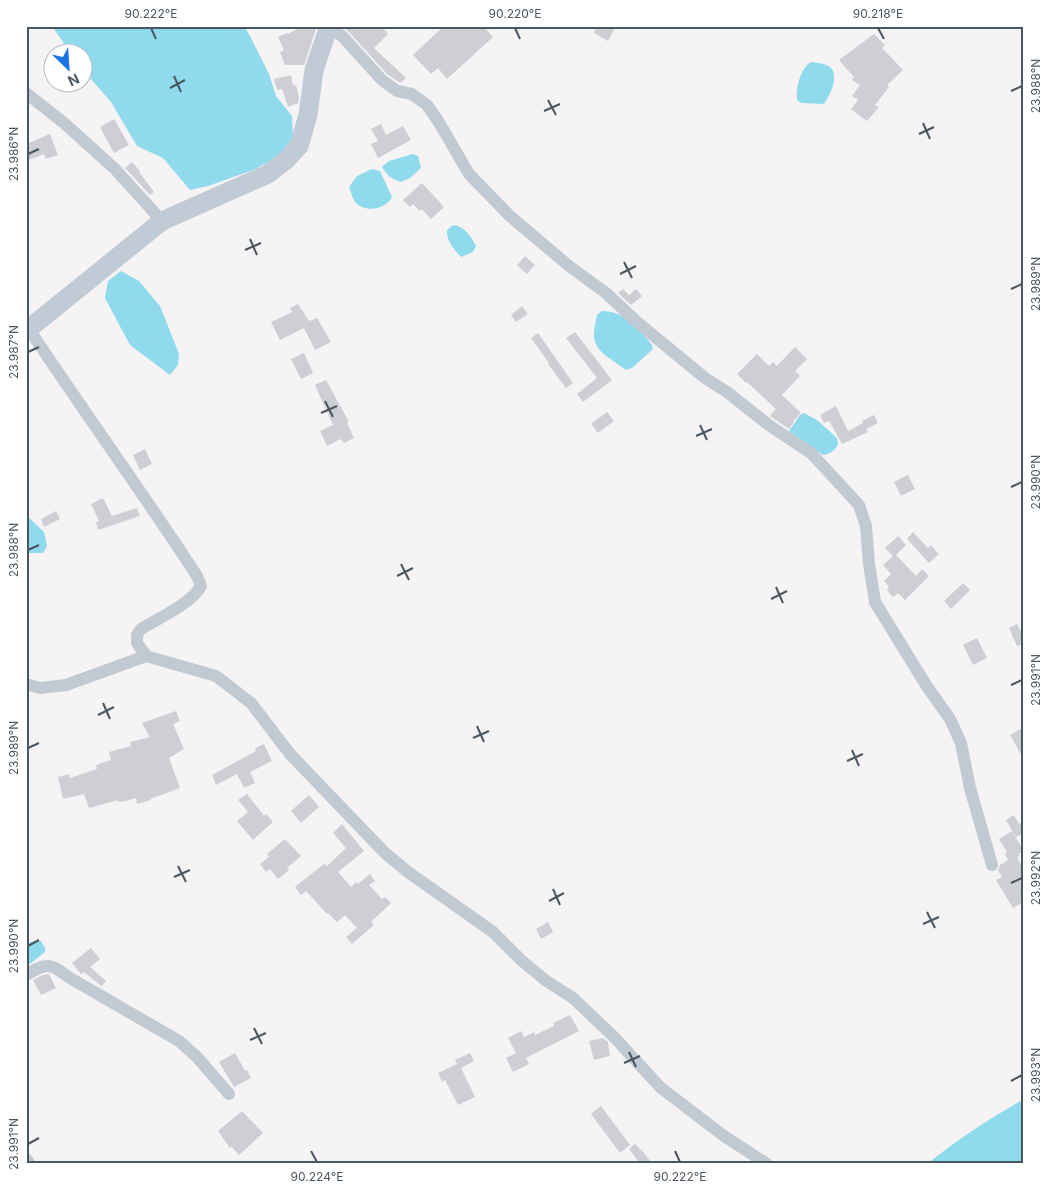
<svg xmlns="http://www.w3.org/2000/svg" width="1050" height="1190" font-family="Inter,sans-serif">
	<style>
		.water { fill: #90daee }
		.building { fill: #cdcfd5 }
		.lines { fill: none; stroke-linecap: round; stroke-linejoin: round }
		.street { stroke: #c1cad2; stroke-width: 12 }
		.secondary { stroke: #c1cbd6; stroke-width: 19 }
		.ticks { fill: none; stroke: #4a5661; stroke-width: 2 }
		.neatline { fill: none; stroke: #4a5661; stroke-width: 2 }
		.ticks-label { font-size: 12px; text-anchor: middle; fill: #4a5661 }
	</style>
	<rect width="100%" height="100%" fill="#f5f3f3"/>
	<g class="water">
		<path d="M 50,26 L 244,26 L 250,36 L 269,74 L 276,96 L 292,116 L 293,136 L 282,155 L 253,170 L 208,186 L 190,190 L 163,158 L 137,146 L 111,102 L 83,70 L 82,52 L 70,52 L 54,29 Z"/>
		<path d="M 811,62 C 817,63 825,63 830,67 C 840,75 830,96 824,104 L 801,103 L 797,100 C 796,87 800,69 811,62 Z"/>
		<path d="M 413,154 L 418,156 L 421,168 L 410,178 L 401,182 C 392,179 387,176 382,167 L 389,161 Z"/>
		<path d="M 372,169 L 380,171 L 392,197 C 385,210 365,213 355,202 C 352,198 351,191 349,187 L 357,176 Z"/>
		<path d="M 453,225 C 465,226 471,237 476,246 L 473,252 L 461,257 C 454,249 446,241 447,230 Z"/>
		<path d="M 121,271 L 139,281 L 160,306 L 179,354 L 178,365 L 170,375 L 130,345 L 105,298 L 108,281 Z"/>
		<path d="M 602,311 C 625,311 639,328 652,345 L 653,349 L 632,368 L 626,370 C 620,366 615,362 609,358 C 590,344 593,336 597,315 Z"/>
		<path d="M 804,413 L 817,420 L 837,438 L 838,445 C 834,451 830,454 823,455 L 789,431 L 800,415 Z"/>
		<path d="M 26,515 L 44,532 L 47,546 L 43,553 L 26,553 Z"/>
		<path d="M 34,941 L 41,941 L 45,948 L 45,952 L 26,967 L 26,944 Z"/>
		<path d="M 1024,1099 L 1024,1164 L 927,1164 C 958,1139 990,1118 1024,1099 Z"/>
	</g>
	<g class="building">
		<path d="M 303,26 L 314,26 L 316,29 L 304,65 L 285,65 L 280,52 L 284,50 L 278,37 L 287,33 L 288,34 Z"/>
		<path d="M 342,26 L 381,26 L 388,34 L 374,48 L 406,78 L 400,83 L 387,74 L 349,32 Z"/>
		<path d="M 444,26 L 483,26 L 493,37 L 447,79 L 438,68 L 431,74 L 413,55 Z"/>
		<path d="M 597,26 L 616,26 L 608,41 L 594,33 Z"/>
		<path d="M 874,34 L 885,45 L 882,48 L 903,70 L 887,85 L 889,87 L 875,105 L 879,107 L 867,121 L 851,109 L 858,100 L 852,96 L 860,85 L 852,80 L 854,77 L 839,60 Z"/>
		<path d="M 291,75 L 293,86 L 296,85 L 299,97 L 298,103 L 288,107 L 282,89 L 277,90 L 274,79 Z"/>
		<path d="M 114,119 L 129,145 L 114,153 L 100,127 Z"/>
		<path d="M 381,124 L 386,135 L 403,126 L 411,140 L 378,158 L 371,144 L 378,141 L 371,129 Z"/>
		<path d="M 50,134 L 58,155 L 46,159 L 44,154 L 26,161 L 26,144 Z"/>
		<path d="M 132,162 L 140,171 L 139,172 L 154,192 L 150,195 L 125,168 Z"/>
		<path d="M 422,183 L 444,207 L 431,219 L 422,209 L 420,211 L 413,204 L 410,207 L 403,200 Z"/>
		<path d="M 525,256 L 535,265 L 527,274 L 517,265 Z"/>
		<path d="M 623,289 L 629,295 L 636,289 L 642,296 L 631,305 L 618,293 Z"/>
		<path d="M 298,304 L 309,321 L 317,318 L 331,342 L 315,350 L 304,328 L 280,340 L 271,322 L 292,312 L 290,308 Z"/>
		<path d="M 522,306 L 528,314 L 516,322 L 511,315 Z"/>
		<path d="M 575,332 L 612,380 L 583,402 L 577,394 L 597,378 L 566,338 Z"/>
		<path d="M 538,333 L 573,383 L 566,388 L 548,364 L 549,363 L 531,338 Z"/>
		<path d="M 795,347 L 807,359 L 795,371 L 800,376 L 782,395 L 801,413 L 793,421 L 794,422 L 789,429 L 770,416 L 776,409 L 747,382 L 746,383 L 737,374 L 757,354 L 769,366 L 773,362 L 777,366 Z"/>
		<path d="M 304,353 L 313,373 L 301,379 L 291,359 Z"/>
		<path d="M 326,380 L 349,422 L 347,423 L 354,438 L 344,443 L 341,439 L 327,446 L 320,431 L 333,425 L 315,385 Z"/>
		<path d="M 836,406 L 848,431 L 863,423 L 862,421 L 874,415 L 878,423 L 866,429 L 868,432 L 842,444 L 829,421 L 824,423 L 820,415 Z"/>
		<path d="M 607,412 L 614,421 L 598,433 L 591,424 Z"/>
		<path d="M 145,449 L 152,464 L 140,470 L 133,455 Z"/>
		<path d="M 908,475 L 915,489 L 901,496 L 894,482 Z"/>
		<path d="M 103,498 L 112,516 L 137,508 L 140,516 L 98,530 L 96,522 L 99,521 L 91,504 Z"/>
		<path d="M 56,511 L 60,519 L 44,527 L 41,519 Z"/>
		<path d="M 913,532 L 928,548 L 931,545 L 939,554 L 929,563 L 907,539 Z"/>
		<path d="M 898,536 L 906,545 L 896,555 L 916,576 L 922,569 L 929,576 L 905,600 L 898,593 L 893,597 L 887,590 L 889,587 L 884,581 L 891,574 L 883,565 L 893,556 L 885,548 Z"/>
		<path d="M 963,583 L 970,590 L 951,609 L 944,601 Z"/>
		<path d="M 1017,624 L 1024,637 L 1024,643 L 1017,646 L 1009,628 Z"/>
		<path d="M 977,638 L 987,658 L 973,665 L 963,645 Z"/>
		<path d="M 176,711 L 180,721 L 173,724 L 184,749 L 169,758 L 180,788 L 150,799 L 151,800 L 137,804 L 136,798 L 125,801 L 118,802 L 118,800 L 89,808 L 84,794 L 63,799 L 58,777 L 69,774 L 70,778 L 97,769 L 96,765 L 111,760 L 109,752 L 131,746 L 130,742 L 150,737 L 142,723 Z"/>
		<path d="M 1024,727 L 1024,760 L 1010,735 Z"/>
		<path d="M 264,744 L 272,761 L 250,772 L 255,783 L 244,788 L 237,774 L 216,785 L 212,775 L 256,751 L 255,748 Z"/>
		<path d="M 247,794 L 264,816 L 266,814 L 273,822 L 253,840 L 237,821 L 248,812 L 238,800 Z"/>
		<path d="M 309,795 L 319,807 L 301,823 L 291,811 Z"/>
		<path d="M 1014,815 L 1019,824 L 1024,821 L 1024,833 L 1016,837 L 1006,820 Z"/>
		<path d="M 342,824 L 364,851 L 338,872 L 351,887 L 356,882 L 358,884 L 370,874 L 375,881 L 369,885 L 382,899 L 385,897 L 391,903 L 371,922 L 374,925 L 352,944 L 346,937 L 357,928 L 345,915 L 337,922 L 328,913 L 327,914 L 306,891 L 301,895 L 295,887 L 324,864 L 327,866 L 346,848 L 333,833 Z"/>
		<path d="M 1012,831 L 1024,851 L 1018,854 L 1020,856 L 1017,857 L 1024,870 L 1024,902 L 1013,908 L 996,880 L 1002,877 L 998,870 L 1000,865 L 1008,860 L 1005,854 L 1007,852 L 999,839 Z"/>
		<path d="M 285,839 L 301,856 L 287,868 L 289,870 L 278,879 L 270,869 L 266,872 L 260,864 L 269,857 L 267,854 Z"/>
		<path d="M 548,922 L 553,932 L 541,939 L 536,929 Z"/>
		<path d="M 91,948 L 100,959 L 90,967 L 106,981 L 101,986 L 84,972 L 81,974 L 72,963 Z"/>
		<path d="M 49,974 L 56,988 L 41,995 L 33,980 L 43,975 Z"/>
		<path d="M 570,1015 L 579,1031 L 526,1058 L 529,1064 L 513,1072 L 506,1058 L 516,1053 L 508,1038 L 521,1031 L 524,1037 L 534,1032 L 535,1035 L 554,1026 L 553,1023 Z"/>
		<path d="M 603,1038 L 608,1042 L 610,1056 L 594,1060 L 589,1041 Z"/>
		<path d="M 235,1053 L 245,1071 L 247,1070 L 251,1078 L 234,1087 L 219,1062 Z"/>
		<path d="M 470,1053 L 474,1061 L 461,1068 L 475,1097 L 458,1105 L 445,1080 L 442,1082 L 438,1073 L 457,1064 L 455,1060 Z"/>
		<path d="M 601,1106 L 630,1145 L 620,1153 L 591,1114 Z"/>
		<path d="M 242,1111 L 263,1133 L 239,1155 L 232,1147 L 230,1148 L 218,1131 Z"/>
		<path d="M 635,1144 L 642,1151 L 653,1164 L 642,1164 L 638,1161 L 629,1149 Z"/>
	</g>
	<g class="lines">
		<g class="street">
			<path d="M 327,26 L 343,37 L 382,80 L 397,91 L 412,94 L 427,105 L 440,124 L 469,174 L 510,216 L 569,266 L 606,293 L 637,322 L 705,378 L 727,392 L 770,426 L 811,453 L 859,505 L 866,526 L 869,564 L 875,602 L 926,685 L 950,719 L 961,743 L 970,788 L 992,865"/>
			<path d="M 26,93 L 64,123 L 115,169 L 162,221"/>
			<path d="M 29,329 C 84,412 143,493 197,576 L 201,586 C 191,604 159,618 141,629 L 137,635 L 137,643 L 146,656"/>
			<path d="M 26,684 L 40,688 L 66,685 L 146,656 L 216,676 L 251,703 L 290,754 L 385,853 L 408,872 L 493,932 L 521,960 L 545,980 L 573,998 L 614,1037 L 661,1088 L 724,1136 L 767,1164"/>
			<path d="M 26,975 C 48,962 50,963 70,978 L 179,1041 L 197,1057 L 229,1094"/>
			<path d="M 26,1159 L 30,1164"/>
		</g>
		<path class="secondary" d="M 26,331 L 162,221 L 268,174 L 286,160 L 299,146 L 308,115 L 314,70 L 329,26"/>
	</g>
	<path class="ticks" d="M 151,28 L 156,39M 515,28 L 520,39M 878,28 L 884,39M 174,76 L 181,92M 170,88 L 185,80M 1011,91 L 1022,86M 548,100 L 556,115M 544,111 L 560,104M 923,123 L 930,139M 919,134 L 934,127M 28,154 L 39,149M 250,239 L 257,255M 245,250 L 261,243M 624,262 L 632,278M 620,274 L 636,266M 1011,289 L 1022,284M 28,352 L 39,347M 325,401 L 333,417M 321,413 L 337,406M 700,425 L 707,440M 696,436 L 712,429M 1011,487 L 1022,482M 28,550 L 39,545M 401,564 L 409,580M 397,576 L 413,568M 776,587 L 783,603M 771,599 L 787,591M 1011,685 L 1022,680M 103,703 L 110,719M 98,715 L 114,707M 477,726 L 484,742M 473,738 L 489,731M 28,748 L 39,743M 852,750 L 859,766M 847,761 L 863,754M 178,866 L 186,882M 174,877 L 190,870M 1011,883 L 1022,878M 553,889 L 560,905M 549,901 L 564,893M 927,912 L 935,928M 923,924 L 939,917M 28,946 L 39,940M 254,1028 L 262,1044M 250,1040 L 266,1033M 629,1052 L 636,1067M 624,1063 L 640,1056M 1011,1081 L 1022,1075M 28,1144 L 39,1138M 311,1151 L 317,1162M 675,1151 L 680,1162"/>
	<rect width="1050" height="1190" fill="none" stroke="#ffffff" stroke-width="55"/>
	<g transform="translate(68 68) rotate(155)"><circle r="24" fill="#ffffff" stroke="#b7bbc0"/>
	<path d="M0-4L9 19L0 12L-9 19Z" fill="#1a73e8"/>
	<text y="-8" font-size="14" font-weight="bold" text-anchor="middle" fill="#4a5661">N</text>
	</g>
	<rect x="28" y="28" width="994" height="1134" class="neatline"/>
	<g class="ticks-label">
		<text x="151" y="18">90.222°E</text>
		<text x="515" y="18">90.220°E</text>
		<text x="878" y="18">90.218°E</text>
		<text transform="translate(1036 86) rotate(-90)" y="4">23.988°N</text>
		<text transform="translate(14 154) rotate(-90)" y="4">23.986°N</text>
		<text transform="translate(1036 284) rotate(-90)" y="4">23.989°N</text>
		<text transform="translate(14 352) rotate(-90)" y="4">23.987°N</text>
		<text transform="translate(1036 482) rotate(-90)" y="4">23.990°N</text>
		<text transform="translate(14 550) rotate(-90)" y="4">23.988°N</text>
		<text transform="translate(1036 680) rotate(-90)" y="4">23.991°N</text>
		<text transform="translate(14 748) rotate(-90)" y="4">23.989°N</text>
		<text transform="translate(1036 878) rotate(-90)" y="4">23.992°N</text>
		<text transform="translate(14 946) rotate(-90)" y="4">23.990°N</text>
		<text transform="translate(1036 1075) rotate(-90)" y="4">23.993°N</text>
		<text transform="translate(14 1144) rotate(-90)" y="4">23.991°N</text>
		<text x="317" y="1181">90.224°E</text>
		<text x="680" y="1181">90.222°E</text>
	</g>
</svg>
